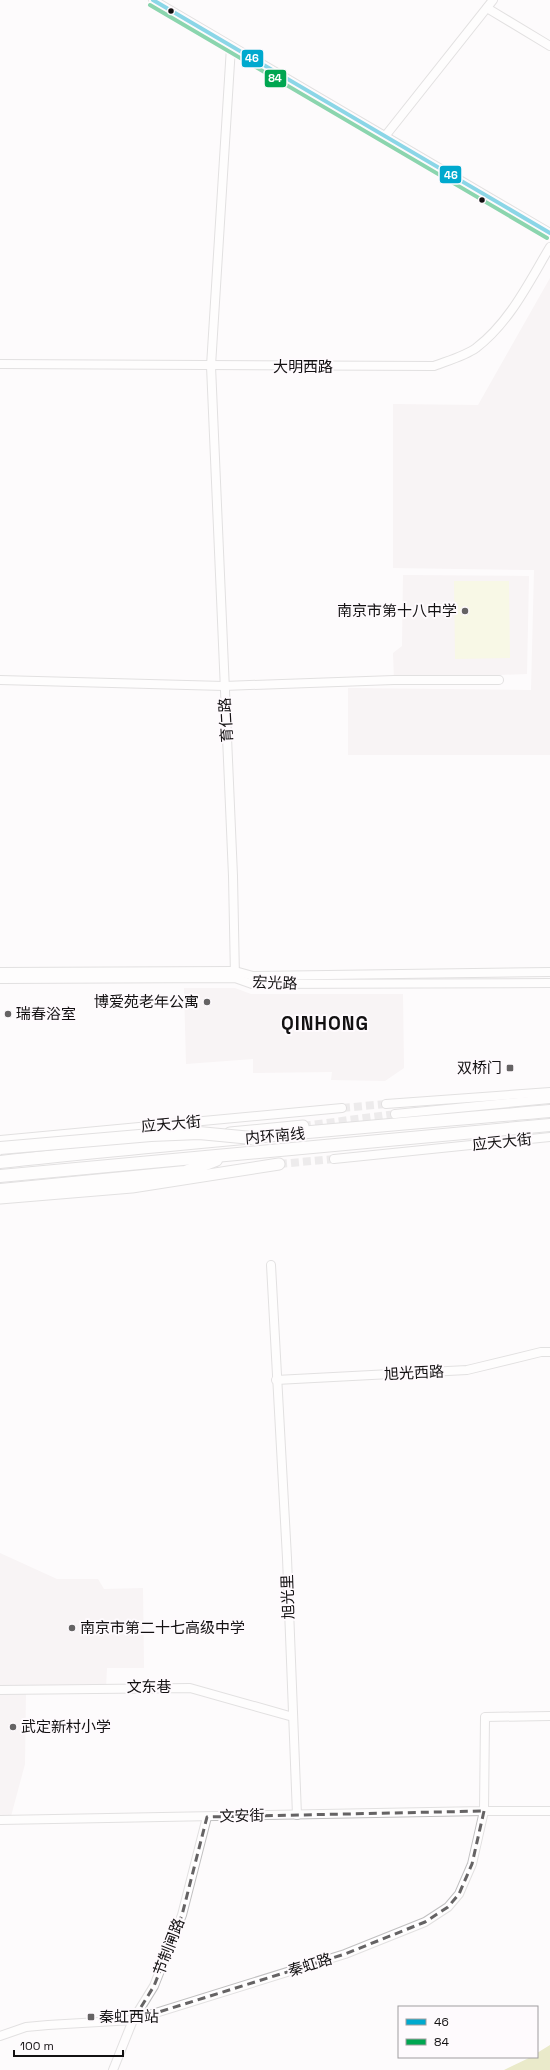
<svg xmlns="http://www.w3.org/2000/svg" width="550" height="2070" font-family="'Space Grotesk','Noto Sans SC',sans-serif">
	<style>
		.built { fill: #f1eaed }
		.green { fill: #f1f3cc }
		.water { fill: #d2d48e }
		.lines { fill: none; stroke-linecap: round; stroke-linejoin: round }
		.minor-tunnel { stroke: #dad8d9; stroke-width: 8; stroke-dasharray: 8 4; stroke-linecap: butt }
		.minor-casing { stroke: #c1c0c1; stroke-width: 10 }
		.major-casing { stroke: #c1c0c1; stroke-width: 13 }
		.highway-casing { stroke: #c1c0c1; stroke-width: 14 }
		.minor { stroke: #fffeff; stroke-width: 8 }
		.major { stroke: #fffeff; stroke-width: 11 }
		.highway { stroke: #fffeff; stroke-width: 12 }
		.highway-bridge-casing { stroke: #c1c0c1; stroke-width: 14; stroke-linecap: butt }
		.highway-bridge { stroke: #fffeff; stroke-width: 12 }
		.bus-1-casing { stroke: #fefafd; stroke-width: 7 }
		.bus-2-casing { stroke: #fefafd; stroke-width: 7 }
		.bus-1 { stroke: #00a9ce; stroke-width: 4 }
		.bus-2 { stroke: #00a651; stroke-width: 4 }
		.marked { fill: none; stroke: #656364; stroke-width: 3; stroke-dasharray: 8 5; stroke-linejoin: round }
		.bus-dot { fill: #131112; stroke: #fefafd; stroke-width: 1.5 }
		.poi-dot { fill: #656364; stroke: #fefafd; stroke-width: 1.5 }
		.labels { text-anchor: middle; stroke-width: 4; stroke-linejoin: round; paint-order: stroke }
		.street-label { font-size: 15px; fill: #131112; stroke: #fefafd }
		.poi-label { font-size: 15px; fill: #131112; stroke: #fefafd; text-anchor: start }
		.district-label { font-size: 19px; font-weight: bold; letter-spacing: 1px; fill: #131112; stroke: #fefafd }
		.line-badge { stroke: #fefafd; stroke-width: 1.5 }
		.badge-label { font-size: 11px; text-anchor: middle; font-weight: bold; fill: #fff }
	</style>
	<rect width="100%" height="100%" fill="#fdfbfc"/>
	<g class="built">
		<path d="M 550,278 L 550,755 L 348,755 L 348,688 L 531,690 L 534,570 L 393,568 L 393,404 L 478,405 Z"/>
		<path d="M 403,575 L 529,576 L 527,674 L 499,675 L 499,680 L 394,680 L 393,653 L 402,646 Z"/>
		<path d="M 184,988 L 235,988 L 251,994 L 403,994 L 404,1068 L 385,1081 L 331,1080 L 332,1072 L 253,1073 L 253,1059 L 186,1064 Z"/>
		<path d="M 0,1553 L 57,1579 L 98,1579 L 104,1589 L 143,1588 L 144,1668 L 107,1668 L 106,1688 L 26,1690 L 25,1764 L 10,1820 L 0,1820 Z"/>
	</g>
	<path class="green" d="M 454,581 L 509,581 L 510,658 L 455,659 Z"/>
	<path class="water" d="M 550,2045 L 550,2070 L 504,2070 L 531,2057 L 537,2057 L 537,2053 Z"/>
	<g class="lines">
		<g class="minor-tunnel">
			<path d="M 342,1108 L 386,1104"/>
			<path d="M 303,1126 L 395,1114"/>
			<path d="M 279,1164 L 334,1159"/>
		</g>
		<g class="minor-casing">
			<g id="minor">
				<path d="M 153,0 L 550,233"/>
				<path d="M 487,8 L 550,46"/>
				<path d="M 231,47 L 211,366 L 233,876 L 235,978"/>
				<path d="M 386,135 L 493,0"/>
				<path d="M 0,364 L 434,366 C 447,361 465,356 476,348 C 510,322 529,282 550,247"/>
				<path d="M 0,680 L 224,686 L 394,680 L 499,680"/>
				<path d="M 0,972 L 235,971 L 253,976 L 550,972"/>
				<path d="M 0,979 L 235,978 L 252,984 L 550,983"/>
				<path d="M 386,1104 L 550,1092"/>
				<path d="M 395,1114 L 550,1099"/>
				<path d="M 0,1140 L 342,1108"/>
				<path d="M 334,1159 L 550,1137"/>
				<path d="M 271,1265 L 287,1558 L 297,1815"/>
				<path d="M 276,1380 L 467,1370 L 541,1352 L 550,1352"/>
				<path d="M 0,1690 L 190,1688 L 293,1717"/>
				<path d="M 0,1820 L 484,1811 L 485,1717 L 550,1716"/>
				<path d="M 0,2036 L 26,2027 L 48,2025 L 133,2020 L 345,1954 L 425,1922 L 448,1907 L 459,1894 L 472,1864 L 484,1811 L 550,1811"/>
				<path d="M 113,2070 L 133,2020 L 154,1986 L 182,1915 L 207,1817"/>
			</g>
		</g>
		<g class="major-casing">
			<g id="major">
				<path d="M 230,1133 L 303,1126"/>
				<path d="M 0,1198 L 132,1187 L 279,1164"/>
			</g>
		</g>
		<g class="highway-casing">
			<g id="highway">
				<path d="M 0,1162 C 183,1142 367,1127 550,1111"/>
				<path d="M 0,1176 L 550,1125"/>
				<path d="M 0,1190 L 185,1172 L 216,1160"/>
			</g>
		</g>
		<use href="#minor" class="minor"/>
		<use href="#major" class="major"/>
		<use href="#highway" class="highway"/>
		<g class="highway-bridge-casing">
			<path id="highway-bridge" d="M 0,1148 L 151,1135 L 199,1133 L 252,1138"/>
		</g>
		<use href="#highway-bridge" class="highway-bridge"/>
		<g class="bus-1-casing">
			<path id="bus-1" d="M 153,0 L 550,233"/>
		</g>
		<g class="bus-2-casing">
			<path id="bus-2" d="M 150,5 L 547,238"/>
		</g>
		<use href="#bus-1" class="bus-1"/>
		<use href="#bus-2" class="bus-2"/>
	</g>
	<path d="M0 0H550V2070H0ZM 484,1811 L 472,1864 L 459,1894 L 448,1907 L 425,1922 L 345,1954 L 133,2020 L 154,1986 L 182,1915 L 207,1817 Z" fill="#fdfbfc" fill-opacity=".55" fill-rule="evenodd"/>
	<path class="marked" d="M 484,1811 L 472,1864 L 459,1894 L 448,1907 L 425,1922 L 345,1954 L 133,2020 L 154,1986 L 182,1915 L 207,1817 Z"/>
	<g class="bus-dot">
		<circle cx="171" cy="11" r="3.5"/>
		<circle cx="482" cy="200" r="3.5"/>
	</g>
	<g class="poi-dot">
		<circle cx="465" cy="611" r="4"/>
		<circle cx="207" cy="1002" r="4"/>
		<circle cx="8" cy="1014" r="4"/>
		<rect x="506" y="1064" width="8" height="8" rx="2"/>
		<circle cx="72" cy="1628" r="4"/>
		<circle cx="13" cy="1727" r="4"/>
		<rect x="87" y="2013" width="8" height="8" rx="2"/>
	</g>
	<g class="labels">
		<g class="street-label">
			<text x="303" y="372">大明西路</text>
			<text transform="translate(226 720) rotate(-93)" y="5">育仁路</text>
			<text transform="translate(275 983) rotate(2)" y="5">宏光路</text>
			<text transform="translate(171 1124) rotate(-5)" y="5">应天大街</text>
			<text transform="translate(275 1136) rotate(-5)" y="5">内环南线</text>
			<text transform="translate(502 1142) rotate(-6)" y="5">应天大街</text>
			<text transform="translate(414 1373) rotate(-3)" y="5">旭光西路</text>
			<text transform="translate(288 1597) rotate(-92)" y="5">旭光里</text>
			<text x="149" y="1692">文东巷</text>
			<text transform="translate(242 1816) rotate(-1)" y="5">文安街</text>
			<text transform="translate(169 1947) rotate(-69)" y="5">节制闸路</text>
			<text transform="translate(310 1965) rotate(-17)" y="5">秦虹路</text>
		</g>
		<g class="poi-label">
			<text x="457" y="616" text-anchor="end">南京市第十八中学</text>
			<text x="199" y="1007" text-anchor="end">博爱苑老年公寓</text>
			<text x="16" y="1019">瑞春浴室</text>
			<text x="502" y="1073" text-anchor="end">双桥门</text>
			<text x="80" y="1633">南京市第二十七高级中学</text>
			<text x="21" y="1732">武定新村小学</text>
			<text x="99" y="2022">秦虹西站</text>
		</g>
		<g class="district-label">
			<text x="325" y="1030">QINHONG</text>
		</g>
	</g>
	<g class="line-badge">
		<rect x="241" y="49" width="23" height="19" rx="4" fill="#00a9ce"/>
		<rect x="264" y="69" width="23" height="19" rx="4" fill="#00a651"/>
		<rect x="439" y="165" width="23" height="19" rx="4" fill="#00a9ce"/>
	</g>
	<g class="badge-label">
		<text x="252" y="62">46</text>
		<text x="275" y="82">84</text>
		<text x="451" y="179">46</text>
	</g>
	<rect x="398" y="2006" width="140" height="52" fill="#fefafd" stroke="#a09d9f"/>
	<rect x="406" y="2019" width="20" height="6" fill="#00a9ce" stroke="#a09d9f"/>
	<text x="434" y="2026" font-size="12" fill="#131112">46</text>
	<rect x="406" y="2039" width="20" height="6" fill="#00a651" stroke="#a09d9f"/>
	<text x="434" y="2046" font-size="12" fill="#131112">84</text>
	<path d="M14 2050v6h109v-6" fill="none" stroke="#131112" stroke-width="2"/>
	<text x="20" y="2050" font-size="12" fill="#131112" stroke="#fefafd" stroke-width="3" paint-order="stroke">100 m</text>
</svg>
